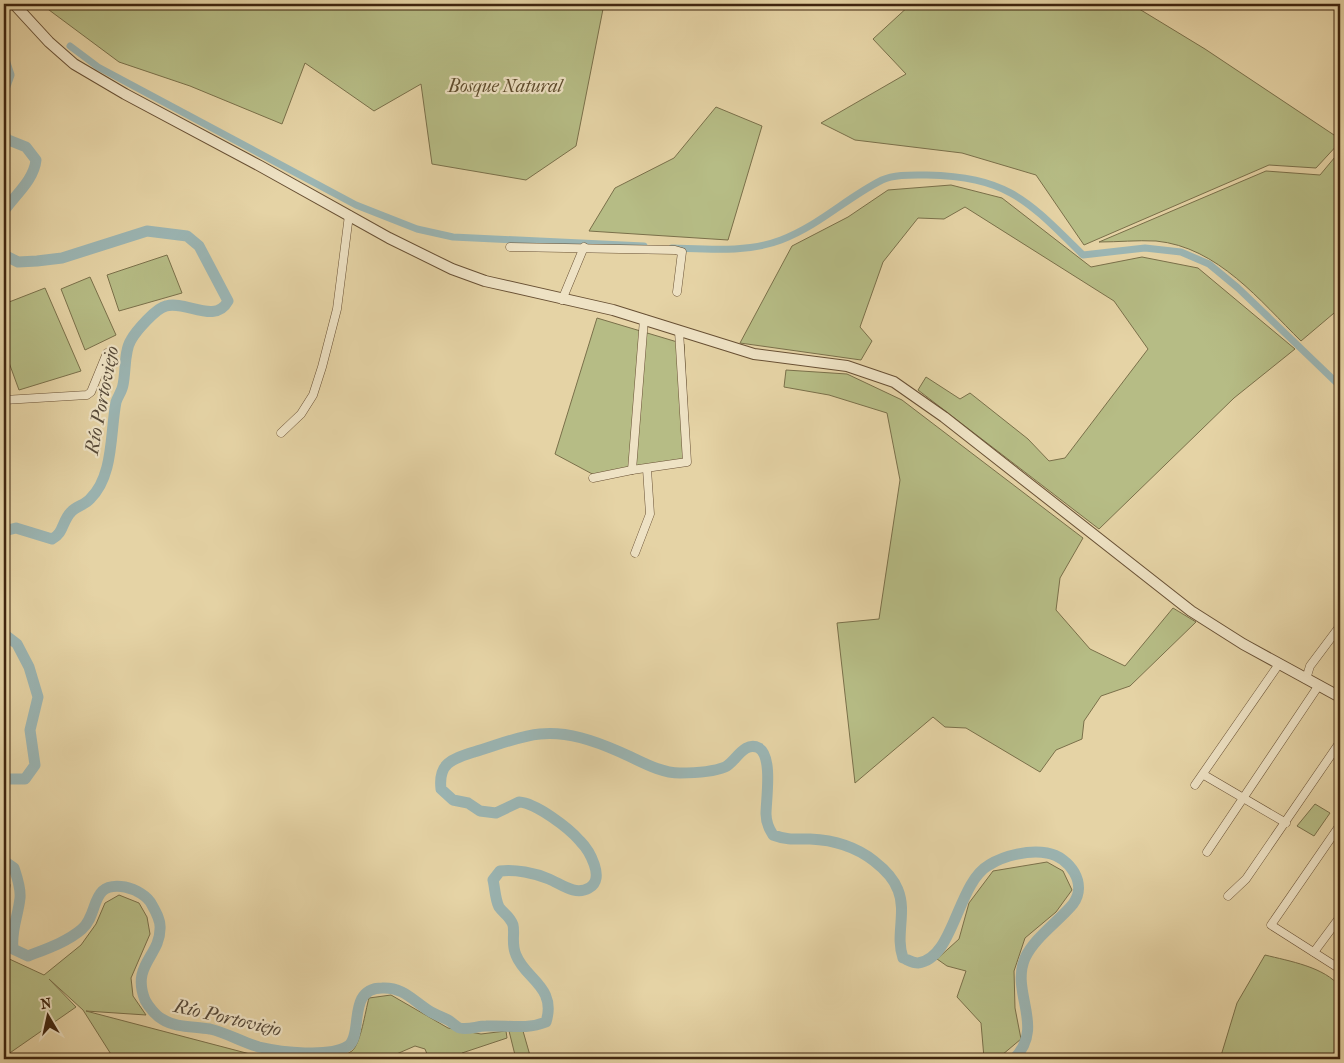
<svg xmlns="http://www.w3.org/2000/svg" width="1344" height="1063" font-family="'IM FELL French Canon',serif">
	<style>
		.green { fill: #b6bc85; stroke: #7a704a }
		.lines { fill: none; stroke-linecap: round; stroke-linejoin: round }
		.canal { stroke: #9bb5b3; stroke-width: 7 }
		.river { stroke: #9bb5b3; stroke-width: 11 }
		.minor-casing { stroke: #685034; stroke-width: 9 }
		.tertiary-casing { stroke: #685034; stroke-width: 12 }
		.minor { stroke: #eee2c4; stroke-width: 8 }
		.tertiary { stroke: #eee2c4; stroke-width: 10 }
		.labels { text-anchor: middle; stroke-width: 4.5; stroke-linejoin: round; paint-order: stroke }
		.park-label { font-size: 18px; font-style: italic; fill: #5d4b2c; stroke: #eee2c4 }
		.water-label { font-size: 19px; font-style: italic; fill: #564938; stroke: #eee2c4 }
	</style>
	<rect width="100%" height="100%" fill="#e5d3a5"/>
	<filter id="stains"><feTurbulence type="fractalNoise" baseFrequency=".004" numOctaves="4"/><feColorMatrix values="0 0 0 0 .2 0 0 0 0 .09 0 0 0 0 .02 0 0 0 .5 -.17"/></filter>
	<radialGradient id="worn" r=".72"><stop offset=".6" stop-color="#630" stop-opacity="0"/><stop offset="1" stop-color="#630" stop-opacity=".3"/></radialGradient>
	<g class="green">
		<path d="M 41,4 L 604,4 L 576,146 L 526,180 L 432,164 L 421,84 L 374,111 L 305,63 L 282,124 L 190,86 L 119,62 Z"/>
		<path d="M 911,4 L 1131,4 L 1205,49 L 1340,139 L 1340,142 L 1316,168 L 1269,165 L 1084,245 L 1036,175 L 962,153 L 855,140 L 821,123 L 906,74 L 873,39 Z"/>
		<path d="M 716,107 L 762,126 L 728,240 L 589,231 L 615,188 L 674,158 Z"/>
		<path d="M 1340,151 L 1340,308 L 1301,341 C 1260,301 1218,247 1156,241 C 1137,240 1118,242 1099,242 L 1266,171 L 1320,175 Z"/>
		<path d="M 951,185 L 1002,198 L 1091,267 L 1142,257 L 1198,268 L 1295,349 L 1234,398 L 1099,529 L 918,390 L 926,377 L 960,399 L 970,393 L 1028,439 L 1049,461 L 1065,458 L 1148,349 L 1114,301 L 965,207 L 944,219 L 918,218 L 883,262 L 860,327 L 872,341 L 861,360 L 740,343 L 792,246 L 848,217 L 888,190 Z"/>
		<path d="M 167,255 L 182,293 L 119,311 L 107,275 Z"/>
		<path d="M 90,277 L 116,335 L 85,350 L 61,289 Z"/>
		<path d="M 45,288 L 81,371 L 19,390 L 4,349 L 4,304 Z"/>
		<path d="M 597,318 L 684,344 L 690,463 L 596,476 L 555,454 Z"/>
		<path d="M 786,370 L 847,374 L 902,400 L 1083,538 L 1060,578 L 1056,610 L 1090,649 L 1125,666 L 1173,608 L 1196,622 L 1130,686 L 1101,696 L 1084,721 L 1082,739 L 1056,750 L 1040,772 L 966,728 L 945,727 L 933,717 L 855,783 L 837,623 L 879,619 L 900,480 L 887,413 L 829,395 L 784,387 Z"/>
		<path d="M 1315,804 L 1330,813 L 1314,836 L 1297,826 Z"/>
		<path d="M 1047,862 L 1063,871 L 1072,890 L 1056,912 L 1025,938 L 1014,971 L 1015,1008 L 1021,1039 L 1002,1055 L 984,1058 L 981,1023 L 957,997 L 966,971 L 947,966 L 937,959 L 959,939 L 969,903 L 993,871 Z"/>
		<path d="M 4,871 L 10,885 L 4,926 Z"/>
		<path d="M 119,895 L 139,903 L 147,917 L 150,934 L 131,978 L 133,996 L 146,1015 L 86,1011 L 269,1059 L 114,1059 L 83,1010 L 49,979 L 76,1007 L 4,1057 L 4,948 L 5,957 L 44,975 L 81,945 L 96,924 L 105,903 Z"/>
		<path d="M 1265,955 C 1289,961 1325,967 1340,987 L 1340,1055 L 1333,1059 L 1220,1059 L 1237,1003 Z"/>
		<path d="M 391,995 L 448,1028 L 481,1034 L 506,1031 L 507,1038 L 462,1053 L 463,1059 L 429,1059 L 425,1049 L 415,1046 L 385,1059 L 337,1059 L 337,1057 C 341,1055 348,1054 352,1051 C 361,1043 365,1012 369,998 Z"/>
		<path d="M 509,1031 L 523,1031 L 531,1059 L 516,1059 Z"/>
	</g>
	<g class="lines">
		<g class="canal">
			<path d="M 70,46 L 98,67 L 356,205 L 417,229 L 453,237 L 644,246"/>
			<path d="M 672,248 C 707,249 747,253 781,240 C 820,225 846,198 882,180 C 895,174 913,175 927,175 C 1009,177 1028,201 1083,255 L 1145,248 L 1181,252 L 1209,264 L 1238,288 L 1340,386"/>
		</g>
		<g class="river">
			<path d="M 4,60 L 9,75 L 4,89"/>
			<path d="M 4,132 L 6,139 L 26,147 L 36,160 C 34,180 15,195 4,211"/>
			<path d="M 4,255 L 18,262 L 37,261 L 62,258 L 147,231 L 187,236 L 199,246 L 228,301 C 215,325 186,300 166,306 C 156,308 136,331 131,340 C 124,351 126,371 123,385 C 122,391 118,396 116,402 C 110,433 114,476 90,499 C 85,505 76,506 71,512 C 62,521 64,533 52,539 L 16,528 L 4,531"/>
			<path d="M 4,634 L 17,644 L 29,667 L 38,697 L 30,730 L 35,765 L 25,779 L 4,779"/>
			<path d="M 4,861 L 14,868 C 17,877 21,888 20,898 C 18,917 11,929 13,949 L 28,956 C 46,949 67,942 82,929 C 100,913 89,881 125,887 C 135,889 148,896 152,905 C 156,912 161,921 160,929 C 160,956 131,965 145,1000 C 148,1006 156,1016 162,1019 C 176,1028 194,1026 210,1029 C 227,1033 242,1042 259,1047 C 281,1052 329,1058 348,1046 C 364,1036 346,988 382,988 C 404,987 413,1001 431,1012 C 436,1015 442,1017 448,1020 C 452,1022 456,1027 460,1028 C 469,1030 477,1026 486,1026 C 507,1025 526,1030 546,1022 C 557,987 525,979 516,955 C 511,944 515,933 513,925 C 510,916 503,913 499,907 C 495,899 495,888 493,880 L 500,871 C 515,869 535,873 549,879 C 561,884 575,896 589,888 C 606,879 589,850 580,841 C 569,828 536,803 519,802 L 496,813 L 480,811 L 468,803 L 453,800 L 441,789 C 438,763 452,759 474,752 C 495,746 518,736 540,734 C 567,731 595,741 620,752 C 639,760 659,773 680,773 C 693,773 713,772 725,767 C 735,763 744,740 759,748 C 773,757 766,799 766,814 C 766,821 769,829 773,835 C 786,840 796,839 810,839 C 834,840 855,846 874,861 C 883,868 894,879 898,890 C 907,912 895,936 903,958 C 908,960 913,963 918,963 C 954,959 957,883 989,865 C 1005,855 1029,850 1047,853 C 1070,857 1088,884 1073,904 C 1059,921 1034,938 1025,958 C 1010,993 1046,1026 1014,1059"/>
		</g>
		<g class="minor-casing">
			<g id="minor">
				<path d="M 510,247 L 675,250 L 682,252 L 677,292"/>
				<path d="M 562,300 L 584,247"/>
				<path d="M 4,400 L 87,395 L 91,392 L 107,353"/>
				<path d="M 281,433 L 301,414 L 313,395 L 322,367 L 337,309 L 349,215"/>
				<path d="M 632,470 L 644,319"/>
				<path d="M 593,478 L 632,470 L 687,462 L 679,331"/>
				<path d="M 635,553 L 650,514 L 647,469"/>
				<path d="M 1306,679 L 1310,666 L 1340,626"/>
				<path d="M 1204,775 L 1286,823"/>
				<path d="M 1195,785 L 1279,664"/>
				<path d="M 1340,825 L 1271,925 L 1340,969"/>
				<path d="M 1207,852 L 1319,685"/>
				<path d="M 1228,896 L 1246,879 L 1340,742"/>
				<path d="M 1314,952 L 1340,917"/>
			</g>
		</g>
		<g class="tertiary-casing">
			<path id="tertiary" d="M 14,4 L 49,42 L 74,64 L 125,94 L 260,166 L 389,238 L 452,269 L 485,281 L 613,310 L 754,354 L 847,366 L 894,382 L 944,417 L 1191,611 L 1243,644 L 1340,697"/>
		</g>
		<use href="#minor" class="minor"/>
		<use href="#tertiary" class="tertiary"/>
	</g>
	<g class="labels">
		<g class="park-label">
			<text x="505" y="92">Bosque Natural</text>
		</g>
		<g class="water-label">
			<text transform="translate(101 400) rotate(-79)" y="7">Río Portoviejo</text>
			<text transform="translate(228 1017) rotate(13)" y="7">Río Portoviejo</text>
		</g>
	</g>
	<rect width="1344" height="1063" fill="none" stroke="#e5d3a5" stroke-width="20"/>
	<rect x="5" y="5" width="1334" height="1053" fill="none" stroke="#3f250f" stroke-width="2.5"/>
	<rect x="10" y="10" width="1324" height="1043" fill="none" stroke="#3f250f"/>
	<g transform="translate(48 1016) rotate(351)" stroke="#eee2c4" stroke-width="4" paint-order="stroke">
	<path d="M0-4L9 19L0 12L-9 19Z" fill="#3f250f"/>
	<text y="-8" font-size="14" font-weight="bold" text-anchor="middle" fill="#3f250f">N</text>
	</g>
	<rect width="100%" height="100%" filter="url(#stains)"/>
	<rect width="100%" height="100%" fill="url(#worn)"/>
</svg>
